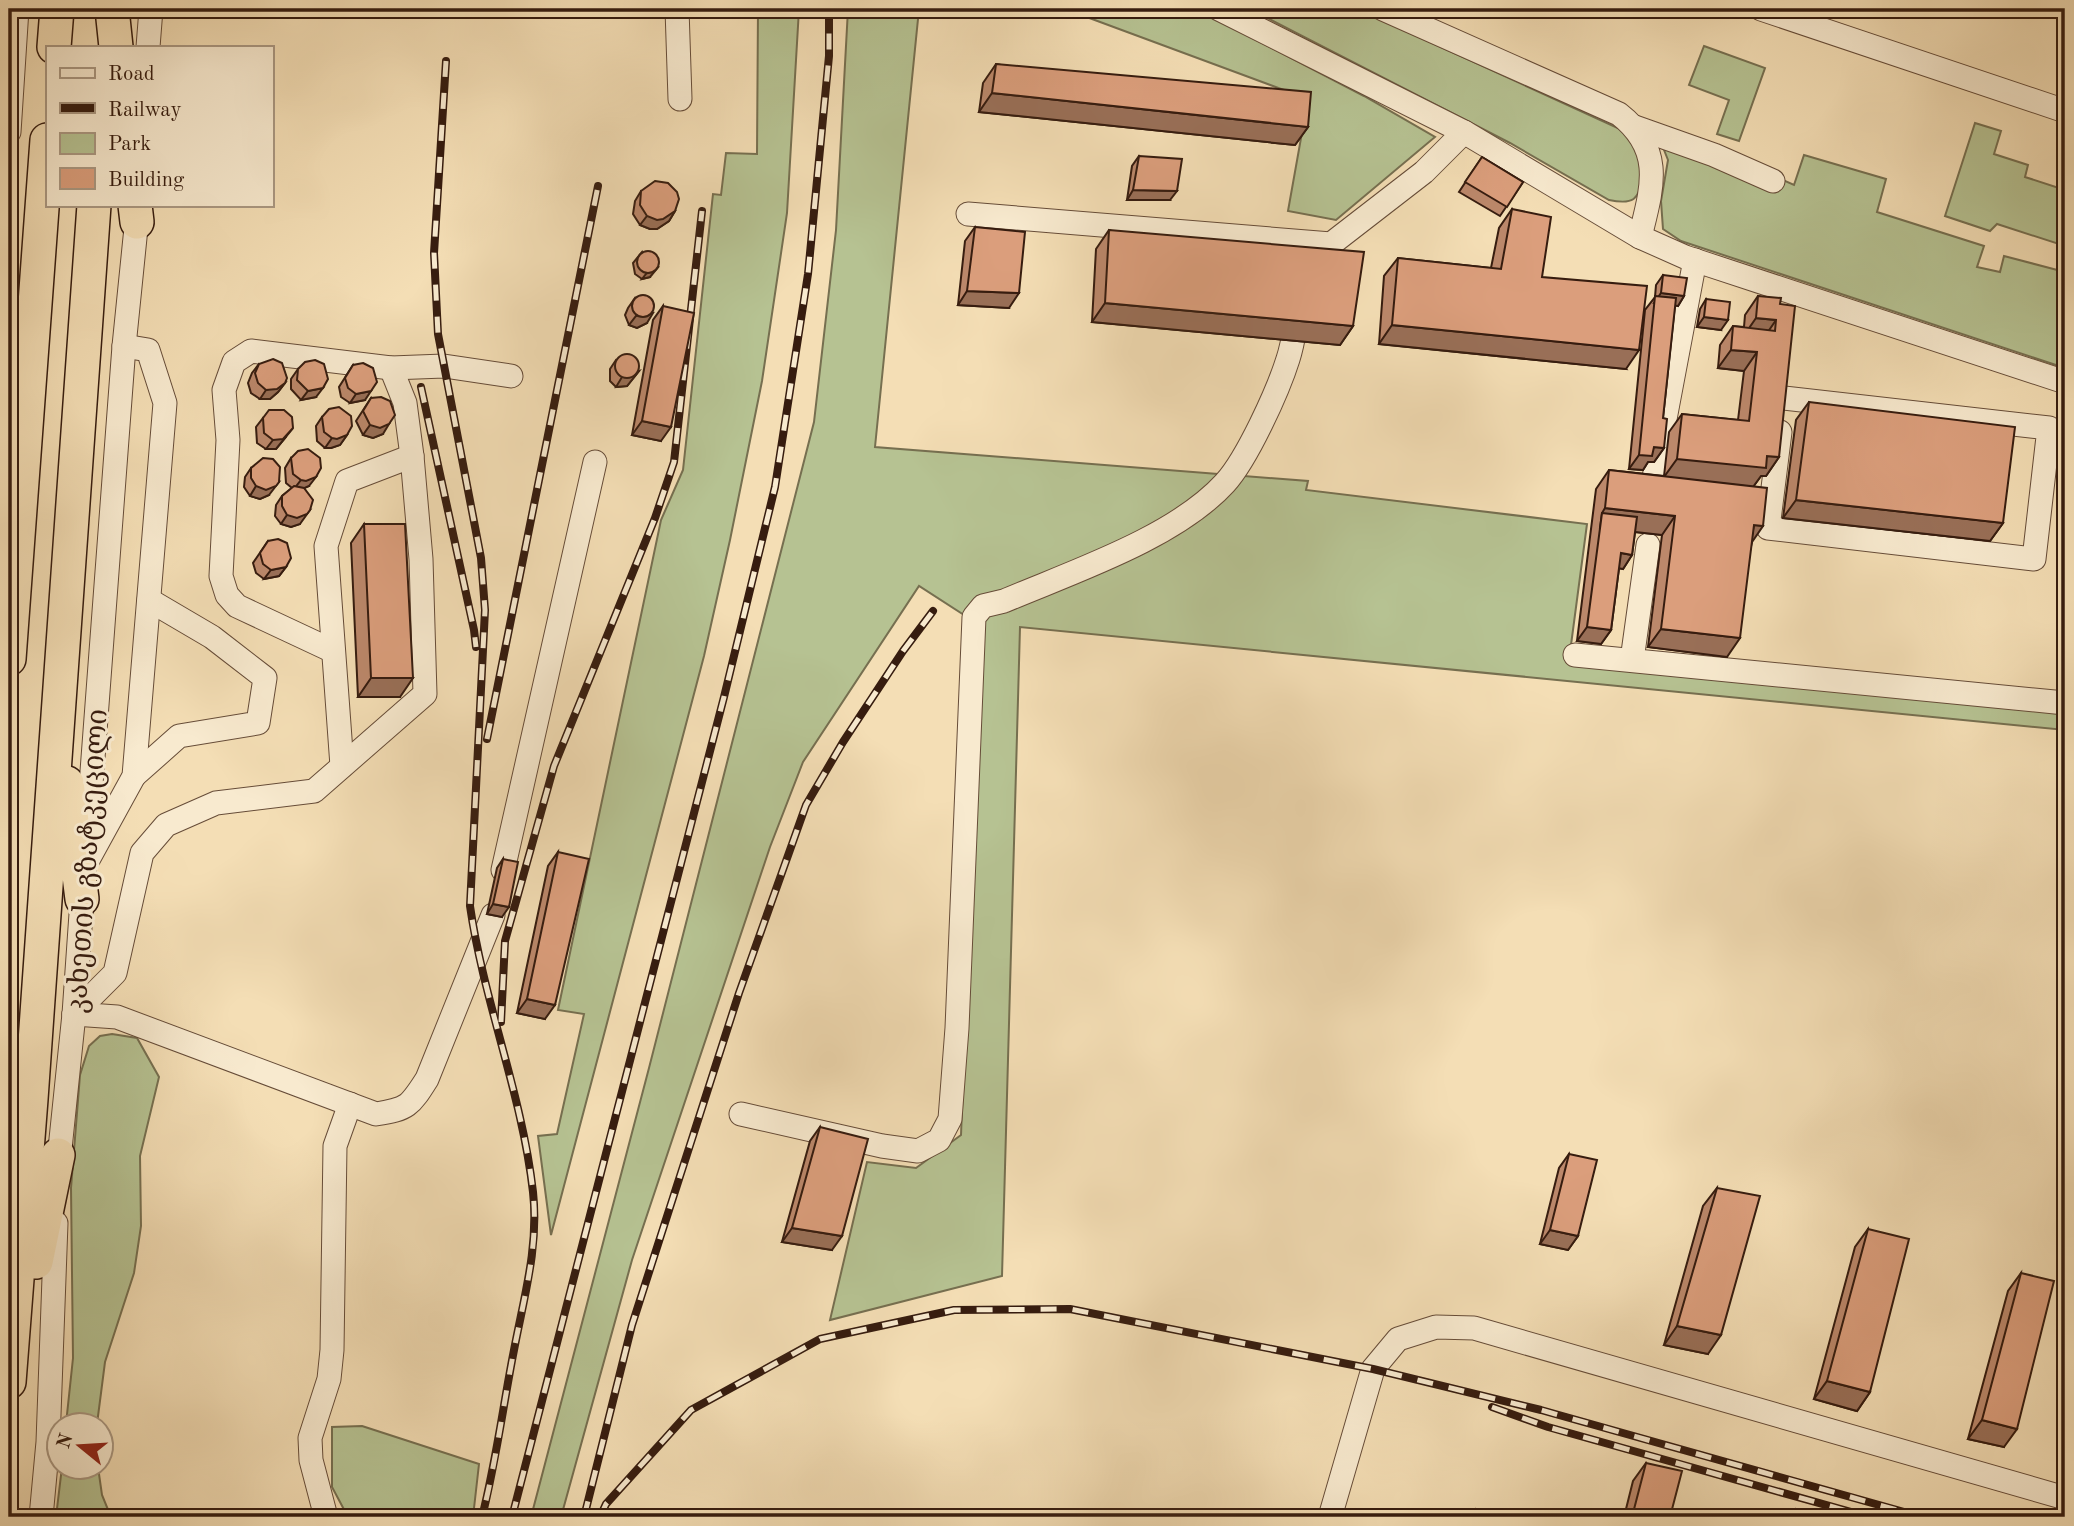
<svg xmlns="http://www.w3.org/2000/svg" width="2074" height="1526" font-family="'Old Standard TT','Noto Serif Georgian',serif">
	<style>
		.green { fill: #b6c292; stroke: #766f50; stroke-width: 2 }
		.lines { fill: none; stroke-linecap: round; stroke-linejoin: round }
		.minor-casing { stroke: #664c38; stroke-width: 25 }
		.highway-casing { stroke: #361c0f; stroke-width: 36 }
		.minor { stroke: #f8eacf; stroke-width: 23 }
		.highway { stroke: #f4deb5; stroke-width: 33 }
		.rail-casing { stroke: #361c0f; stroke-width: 8 }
		.rail { stroke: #f8eacf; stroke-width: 5; stroke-dasharray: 16; stroke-linecap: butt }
		.wall { fill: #bc886b; stroke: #361c0f; stroke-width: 2 }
		.shaded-wall { fill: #996f57; stroke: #361c0f; stroke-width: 2 }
		.building { fill: #db9e7c; stroke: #361c0f; stroke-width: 2 }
		.labels { text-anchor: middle; stroke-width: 6; stroke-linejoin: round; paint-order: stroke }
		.street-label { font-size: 28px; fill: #361c0f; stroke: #f8eacf }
	</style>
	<rect width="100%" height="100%" fill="#f4deb5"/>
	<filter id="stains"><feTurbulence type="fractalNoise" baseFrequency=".00286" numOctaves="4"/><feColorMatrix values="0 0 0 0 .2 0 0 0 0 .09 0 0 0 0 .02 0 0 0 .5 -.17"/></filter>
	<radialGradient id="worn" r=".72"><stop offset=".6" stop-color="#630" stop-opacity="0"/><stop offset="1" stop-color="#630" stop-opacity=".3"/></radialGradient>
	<g class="green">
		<path d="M 758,9 L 799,9 L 787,213 L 762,381 L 730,540 L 704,656 L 551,1235 L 538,1136 L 557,1134 L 584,1014 L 558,1010 L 661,520 L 683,470 L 713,194 L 721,195 L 726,153 L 757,154 Z"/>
		<path d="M 848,9 L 919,9 L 875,447 L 1308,481 L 1306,490 L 1587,524 L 1571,645 L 2065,710 L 2065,730 L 1020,627 L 1002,1276 L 830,1320 L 867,1162 L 916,1168 L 961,1135 L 981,626 L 919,586 L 803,762 L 770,847 L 632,1260 L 561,1517 L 531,1517 L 649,1068 L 814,422 L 836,230 Z"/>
		<path d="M 1065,9 L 1197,9 L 1364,96 L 1435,137 L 1336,220 L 1288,211 L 1308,99 Z"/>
		<path d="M 1250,9 L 1358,9 L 1620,129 C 1625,134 1632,139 1636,145 C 1643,155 1644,166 1643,177 C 1639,200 1633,205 1609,200 L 1510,143 Z"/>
		<path d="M 1704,46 L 1765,68 L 1739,141 L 1717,134 L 1729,100 L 1689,85 Z"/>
		<path d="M 1653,122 L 1794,185 L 1804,155 L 1886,179 L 1877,212 L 1984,246 L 1977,267 L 2000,272 L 2004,256 L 2065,272 L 2065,368 L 1681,241 L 1663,229 L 1661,201 L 1668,160 Z"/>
		<path d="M 1975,123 L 2001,131 L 1994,154 L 2028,165 L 2025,177 L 2065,190 L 2065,246 L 1997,224 L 1990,231 L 1945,216 Z"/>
		<path d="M 112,1034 L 137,1038 L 159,1077 L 140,1156 L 141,1226 L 134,1273 L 105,1362 L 97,1424 L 66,1424 L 73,1358 L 71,1188 L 80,1075 L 89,1046 L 100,1036 Z"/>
		<path d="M 362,1426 L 479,1464 L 473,1517 L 348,1517 L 332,1487 L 332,1427 Z"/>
		<path d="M 62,1467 L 98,1467 L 102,1495 L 111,1517 L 56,1517 Z"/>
	</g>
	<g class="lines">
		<g class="minor-casing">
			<g id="minor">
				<path d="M 677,9 L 680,99"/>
				<path d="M 1219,9 L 1464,132 L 1640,237 L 1685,257 L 2065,382"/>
				<path d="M 1383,9 L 1619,114 C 1665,150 1652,188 1640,237"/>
				<path d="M 1761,9 L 2065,111"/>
				<path d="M 148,47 L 151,9"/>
				<path d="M 1635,127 L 1714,155 L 1773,181"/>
				<path d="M 9,132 L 17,9"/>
				<path d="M 968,214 L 1331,244 L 1424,172 L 1464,132"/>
				<path d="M 1780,432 L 1768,528 L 2034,559 L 2049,428 L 1784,398"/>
				<path d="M 1652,488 L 1695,260"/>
				<path d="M 333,651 L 237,606 L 227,595 L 221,576 L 228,440 L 224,390 L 234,362 L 251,351 L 391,368 L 444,366 L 511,376"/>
				<path d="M 1575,655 L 2065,703"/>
				<path d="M 1632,660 L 1648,545"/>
				<path d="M 342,766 L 326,546 L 347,481 L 412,456"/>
				<path d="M 134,776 L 179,736 L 258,723 L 265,678 L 212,637 L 149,600"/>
				<path d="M 86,851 L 124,346 L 138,208"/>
				<path d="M 89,858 L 134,776 L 165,403 L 148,350 L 124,346"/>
				<path d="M 503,870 L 595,462"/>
				<path d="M 74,1014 L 115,973 L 142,853 L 166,825 L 216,803 L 314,791 L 425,694 L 421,559 L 412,456 L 405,403 L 391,368"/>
				<path d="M 74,1014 L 117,1017 L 376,1114 C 408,1109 410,1106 427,1079 L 493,915"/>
				<path d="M 741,1114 L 882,1146 L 918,1151 L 939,1140 L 950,1119 L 957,1028 L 974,617 L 983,606 L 1004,601 C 1072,572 1175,538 1225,483 C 1247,459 1278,391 1288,359 C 1293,344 1295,327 1298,312"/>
				<path d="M 58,1168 L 74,1014 L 83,885"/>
				<path d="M 41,1517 L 48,1442 L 56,1223"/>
				<path d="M 326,1517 L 311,1460 L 310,1438 L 329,1379 L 332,1350 L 335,1146 L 350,1104"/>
				<path d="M 1330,1517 L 1373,1369 L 1398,1339 L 1436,1327 L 1474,1328 L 2065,1498"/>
			</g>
		</g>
		<g class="highway-casing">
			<g id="highway">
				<path d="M 112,9 L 116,47"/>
				<path d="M 54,47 L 57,9"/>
				<path d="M 135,205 L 137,222"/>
				<path d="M 9,659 L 47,140"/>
				<path d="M 67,783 L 82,899"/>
				<path d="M 36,1262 L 58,1155"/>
				<path d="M 9,1382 L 31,1099 L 94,205"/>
			</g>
		</g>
		<use href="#minor" class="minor"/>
		<use href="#highway" class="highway"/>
		<g class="rail-casing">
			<g id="rail">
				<path d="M 446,61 L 434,253 L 438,334 L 481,558 L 485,610 L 470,906 C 484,1003 522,1094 533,1192 C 539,1246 524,1297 514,1350 C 503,1406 496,1462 482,1517"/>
				<path d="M 421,387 L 474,630 L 476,647"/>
				<path d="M 487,739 L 598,186"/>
				<path d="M 501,1022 L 505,941 L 554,766 L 655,518 L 674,462 L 702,211"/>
				<path d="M 1492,1407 L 1548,1427 L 1869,1517"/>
				<path d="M 512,1517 L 724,697 L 775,487 L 808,274 L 829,56 L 829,9"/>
				<path d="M 584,1517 L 632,1325 L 739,993 L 806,805 L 843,742 L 903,651 L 933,611"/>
				<path d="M 600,1517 L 606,1504 L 691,1410 L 820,1339 L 954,1310 L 1070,1309 L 1373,1369 L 1541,1410 L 1922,1517"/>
			</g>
		</g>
		<use href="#rail" class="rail"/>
	</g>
	<g class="wall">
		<path d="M 996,64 L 1308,127 L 1295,145 L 979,112 L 983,83 Z"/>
		<path d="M 1139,156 L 1170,200 L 1127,200 L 1132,166 Z"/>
		<path d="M 1482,157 L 1523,182 L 1500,216 L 1459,192 Z"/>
		<path d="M 641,191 L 675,211 L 669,221 L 657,229 L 650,229 L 640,225 L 633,214 L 635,201 Z"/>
		<path d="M 1512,209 L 1542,277 L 1626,369 L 1379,344 L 1384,276 L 1398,258 L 1491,268 L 1499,228 Z"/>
		<path d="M 975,227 L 1009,308 L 958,305 L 965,241 Z"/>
		<path d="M 1109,230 L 1353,326 L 1340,345 L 1092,322 L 1096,249 Z"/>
		<path d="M 642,252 L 650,277 L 642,279 L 635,274 L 633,263 Z"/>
		<path d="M 1663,275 L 1684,296 L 1678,306 L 1675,305 L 1663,418 L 1664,448 L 1654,462 L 1648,462 L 1643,470 L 1629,469 L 1645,310 L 1655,297 L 1656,285 Z"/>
		<path d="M 1758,296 L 1780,304 L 1779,457 L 1766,476 L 1761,476 L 1753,487 L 1752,542 L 1727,657 L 1648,647 L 1662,535 L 1635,532 L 1632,555 L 1623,569 L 1619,568 L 1611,630 L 1601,644 L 1577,641 L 1596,489 L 1609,470 L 1664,476 L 1669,432 L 1682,414 L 1738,420 L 1744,371 L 1718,368 L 1720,345 L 1733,326 L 1744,327 L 1745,315 Z"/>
		<path d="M 635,298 L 647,323 L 637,328 L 629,325 L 625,315 L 628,308 Z"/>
		<path d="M 1706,299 L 1721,330 L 1697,327 L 1700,309 Z"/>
		<path d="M 663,306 L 661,441 L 632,435 L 653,320 Z"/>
		<path d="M 616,360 L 639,371 L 627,386 L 616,387 L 610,381 L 610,369 Z"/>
		<path d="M 259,364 L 285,383 L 278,392 L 270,399 L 260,399 L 251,393 L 248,383 L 252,373 Z"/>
		<path d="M 353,365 L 365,400 L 350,403 L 341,397 L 339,387 Z"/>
		<path d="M 298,369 L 316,397 L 301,400 L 291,389 L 291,379 Z"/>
		<path d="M 371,398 L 383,434 L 373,438 L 363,435 L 356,421 Z"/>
		<path d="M 1809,402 L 2003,523 L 1990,541 L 1783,518 L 1796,420 Z"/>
		<path d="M 322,417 L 347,435 L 340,445 L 331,448 L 325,448 L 317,441 L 316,426 Z"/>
		<path d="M 263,418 L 286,437 L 276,449 L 266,449 L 257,443 L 256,427 Z"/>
		<path d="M 291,458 L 309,486 L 304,488 L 300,524 L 291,527 L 281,524 L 275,516 L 276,505 L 282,496 L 292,488 L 286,483 L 285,468 Z"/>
		<path d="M 251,468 L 269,495 L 260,499 L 250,496 L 244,487 L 245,477 Z"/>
		<path d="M 364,524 L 400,697 L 358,697 L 351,543 Z"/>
		<path d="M 268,541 L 286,567 L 279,576 L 264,579 L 256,573 L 253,563 Z"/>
		<path d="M 558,852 L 545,1019 L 517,1013 L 548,866 Z"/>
		<path d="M 503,859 L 502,917 L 487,914 L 497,868 Z"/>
		<path d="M 820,1127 L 832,1250 L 782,1242 L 810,1141 Z"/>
		<path d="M 1569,1154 L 1578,1236 L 1568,1250 L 1540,1244 L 1559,1168 Z"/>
		<path d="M 1717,1188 L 1708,1354 L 1664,1345 L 1703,1206 Z"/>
		<path d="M 1868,1229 L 1870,1392 L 1857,1411 L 1814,1399 L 1855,1247 Z"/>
		<path d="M 2021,1273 L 2004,1447 L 1968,1439 L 2008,1291 Z"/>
		<path d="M 1646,1463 L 1670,1517 L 1624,1517 L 1633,1481 Z"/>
	</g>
	<g class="shaded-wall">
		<path d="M 992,93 L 1308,127 L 1295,145 L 979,112 Z"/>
		<path d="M 1133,190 L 1177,191 L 1170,200 L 1127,200 Z"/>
		<path d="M 675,211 L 669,221 L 657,229 L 650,229 L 640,225 L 647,216 Z"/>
		<path d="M 659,266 L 650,277 L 642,279 L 646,274 Z"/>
		<path d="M 967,291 L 1019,293 L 1009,308 L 958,305 Z"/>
		<path d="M 1661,293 L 1684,296 L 1678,306 L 1654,303 Z"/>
		<path d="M 1105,303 L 1353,326 L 1340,345 L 1092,322 Z"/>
		<path d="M 653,313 L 647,323 L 637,328 L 629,325 L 636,316 Z"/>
		<path d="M 1704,317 L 1728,320 L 1721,330 L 1697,327 Z"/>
		<path d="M 1756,318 L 1776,320 L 1763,339 L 1743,337 Z"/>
		<path d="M 1392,325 L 1639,350 L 1626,369 L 1379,344 Z"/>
		<path d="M 1731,350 L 1757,352 L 1744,371 L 1718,368 Z"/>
		<path d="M 639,371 L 627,386 L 616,387 L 622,377 Z"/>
		<path d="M 285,383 L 278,392 L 270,399 L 260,399 L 266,390 Z"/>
		<path d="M 323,388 L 316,397 L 301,400 L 308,391 Z"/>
		<path d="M 371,391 L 365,400 L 350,403 L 356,394 Z"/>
		<path d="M 642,421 L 671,427 L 661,441 L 632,435 Z"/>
		<path d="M 389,424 L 383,434 L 373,438 L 363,435 L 370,425 Z"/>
		<path d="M 293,428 L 276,449 L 266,449 L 273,440 Z"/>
		<path d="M 347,435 L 340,445 L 331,448 L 325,448 L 332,438 Z"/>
		<path d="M 1654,447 L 1664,448 L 1654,462 L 1648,462 L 1643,470 L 1629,469 L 1639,455 Z"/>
		<path d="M 1767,456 L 1779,457 L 1766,476 L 1761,476 L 1753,487 L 1664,477 L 1677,459 Z"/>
		<path d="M 316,477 L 309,486 L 300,490 L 294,489 L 301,480 Z"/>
		<path d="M 279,482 L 269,495 L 260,499 L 250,496 L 256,486 Z"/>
		<path d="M 1796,500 L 2003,523 L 1990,541 L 1783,518 Z"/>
		<path d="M 1605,508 L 1675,516 L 1662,535 L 1600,528 L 1602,513 Z"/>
		<path d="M 310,510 L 300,524 L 291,527 L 281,524 L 287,515 Z"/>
		<path d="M 1754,525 L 1763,526 L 1750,545 Z"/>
		<path d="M 1621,553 L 1632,555 L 1623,569 L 1611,567 Z"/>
		<path d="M 286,567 L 279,576 L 264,579 L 271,570 Z"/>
		<path d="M 1587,627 L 1611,630 L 1601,644 L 1577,641 Z"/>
		<path d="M 1661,629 L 1740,638 L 1727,657 L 1648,647 Z"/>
		<path d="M 371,678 L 413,678 L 400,697 L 358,697 Z"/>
		<path d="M 493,904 L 509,907 L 502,917 L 487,914 Z"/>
		<path d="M 527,999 L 555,1005 L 545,1019 L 517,1013 Z"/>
		<path d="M 792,1228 L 842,1236 L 832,1250 L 782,1242 Z"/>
		<path d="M 1550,1230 L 1578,1236 L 1568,1250 L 1540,1244 Z"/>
		<path d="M 1677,1326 L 1721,1335 L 1708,1354 L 1664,1345 Z"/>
		<path d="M 1827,1381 L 1870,1392 L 1857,1411 L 1814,1399 Z"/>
		<path d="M 1982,1420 L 2017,1429 L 2004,1447 L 1968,1439 Z"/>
	</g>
	<g class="building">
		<path d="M 996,64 L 1311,92 L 1308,127 L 992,93 Z"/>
		<path d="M 1139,156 L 1182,159 L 1177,191 L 1133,190 Z"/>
		<path d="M 1482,157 L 1523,182 L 1507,207 L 1465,182 Z"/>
		<path d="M 655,181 L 668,183 L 677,192 L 679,199 L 675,211 L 663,219 L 657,220 L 647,216 L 640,205 L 641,191 Z"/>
		<path d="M 1512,209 L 1551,217 L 1542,277 L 1647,286 L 1639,350 L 1392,325 L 1398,258 L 1501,269 Z"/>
		<path d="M 975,227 L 1025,232 L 1019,293 L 967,291 Z"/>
		<path d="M 1109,230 L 1364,252 L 1353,326 L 1105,303 Z"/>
		<circle cx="648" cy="262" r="11"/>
		<path d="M 1663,275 L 1687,278 L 1684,296 L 1661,293 Z"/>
		<circle cx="643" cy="306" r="11"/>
		<path d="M 1655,296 L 1676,298 L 1663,418 L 1667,419 L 1664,448 L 1654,447 L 1652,456 L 1639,455 Z"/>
		<path d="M 1758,296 L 1781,298 L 1780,304 L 1795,306 L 1779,457 L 1767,456 L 1766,468 L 1677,459 L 1682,414 L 1749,421 L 1757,352 L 1731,350 L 1733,326 L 1775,331 L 1776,320 L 1756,318 Z"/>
		<path d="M 1706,299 L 1730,302 L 1728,320 L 1704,317 Z"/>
		<path d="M 663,306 L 694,313 L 671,427 L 642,421 Z"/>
		<circle cx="627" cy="366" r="12"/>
		<path d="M 273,359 L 282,363 L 287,378 L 285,383 L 277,389 L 266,390 L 258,383 L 255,373 L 259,364 Z"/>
		<path d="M 315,360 L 324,364 L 328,379 L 323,388 L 308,391 L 297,380 L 298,369 L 305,362 Z"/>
		<path d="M 363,363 L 373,368 L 377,382 L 371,391 L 356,394 L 348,388 L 345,378 L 353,365 Z"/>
		<path d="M 381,397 L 390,401 L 395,415 L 389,424 L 380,428 L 370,425 L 363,411 L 371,398 Z"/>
		<path d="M 1809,402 L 2015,427 L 2003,523 L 1796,500 Z"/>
		<path d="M 339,407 L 351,416 L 352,426 L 347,435 L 337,439 L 332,438 L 324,432 L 322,417 L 329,409 Z"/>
		<path d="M 269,410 L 284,410 L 292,417 L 293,428 L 283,439 L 273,440 L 264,433 L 263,418 Z"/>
		<path d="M 308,449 L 320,458 L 321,468 L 316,477 L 306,481 L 301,480 L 293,474 L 291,458 L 298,451 Z"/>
		<path d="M 263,458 L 273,459 L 280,467 L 279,482 L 276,486 L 266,490 L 256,486 L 251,478 L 251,468 Z"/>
		<path d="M 1609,470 L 1767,488 L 1763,526 L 1754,525 L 1740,638 L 1661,629 L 1675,516 L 1605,508 Z"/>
		<path d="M 294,486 L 304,488 L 313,500 L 310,510 L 307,514 L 297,518 L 287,515 L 282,506 L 282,496 Z"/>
		<path d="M 1602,513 L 1637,517 L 1632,555 L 1621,553 L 1611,630 L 1587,627 Z"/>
		<path d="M 364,524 L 405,524 L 413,678 L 371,678 Z"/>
		<path d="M 278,539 L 287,543 L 291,558 L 286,567 L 271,570 L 263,564 L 260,553 L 268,541 Z"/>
		<path d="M 558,852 L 589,859 L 555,1005 L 527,999 Z"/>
		<path d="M 503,859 L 518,862 L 509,907 L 493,904 Z"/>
		<path d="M 820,1127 L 868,1139 L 842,1236 L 792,1228 Z"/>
		<path d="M 1569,1154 L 1597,1160 L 1578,1236 L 1550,1230 Z"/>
		<path d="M 1717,1188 L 1760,1196 L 1721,1335 L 1677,1326 Z"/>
		<path d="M 1868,1229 L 1909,1239 L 1870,1392 L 1827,1381 Z"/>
		<path d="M 2021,1273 L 2054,1281 L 2017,1429 L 1982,1420 Z"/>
		<path d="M 1646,1463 L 1682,1471 L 1670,1517 L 1632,1517 Z"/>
		<path d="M 1476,1509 L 1509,1517 L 1474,1517 Z"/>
		<path d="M 1796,1509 L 1829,1517 L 1794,1517 Z"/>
	</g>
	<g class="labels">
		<g class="street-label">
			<text transform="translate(86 861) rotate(-86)" y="10">კახეთის გზატკეცილი</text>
		</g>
	</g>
	<rect width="2074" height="1526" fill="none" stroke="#f4deb5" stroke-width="35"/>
	<rect x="10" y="10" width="2053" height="1505" fill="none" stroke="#361c0f" stroke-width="3.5"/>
	<rect x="18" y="18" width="2039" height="1491" fill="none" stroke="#361c0f" stroke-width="2"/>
	<rect x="46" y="46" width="228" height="161" fill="#f8eacf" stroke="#aa9882" stroke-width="2"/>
	<rect x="60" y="68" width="35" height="10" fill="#f8eacf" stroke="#aa9882" stroke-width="2"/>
	<text x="108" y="80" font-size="21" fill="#361c0f">Road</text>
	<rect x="60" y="103" width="35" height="10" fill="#361c0f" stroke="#aa9882" stroke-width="2"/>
	<text x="108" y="116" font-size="21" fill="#361c0f">Railway</text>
	<rect x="60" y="133" width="35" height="21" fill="#b6c292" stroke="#aa9882" stroke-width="2"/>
	<text x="108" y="150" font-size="21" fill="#361c0f">Park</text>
	<rect x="60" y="168" width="35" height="21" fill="#db9e7c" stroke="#aa9882" stroke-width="2"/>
	<text x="108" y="186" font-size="21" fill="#361c0f">Building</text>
	<g transform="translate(80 1446) rotate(288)"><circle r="33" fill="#f8eacf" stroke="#aa9882" stroke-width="2"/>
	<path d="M0-5L12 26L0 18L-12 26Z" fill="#8f2418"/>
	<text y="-10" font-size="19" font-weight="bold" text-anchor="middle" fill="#361c0f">N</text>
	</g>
	<rect width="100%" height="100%" filter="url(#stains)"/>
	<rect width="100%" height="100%" fill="url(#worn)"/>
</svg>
